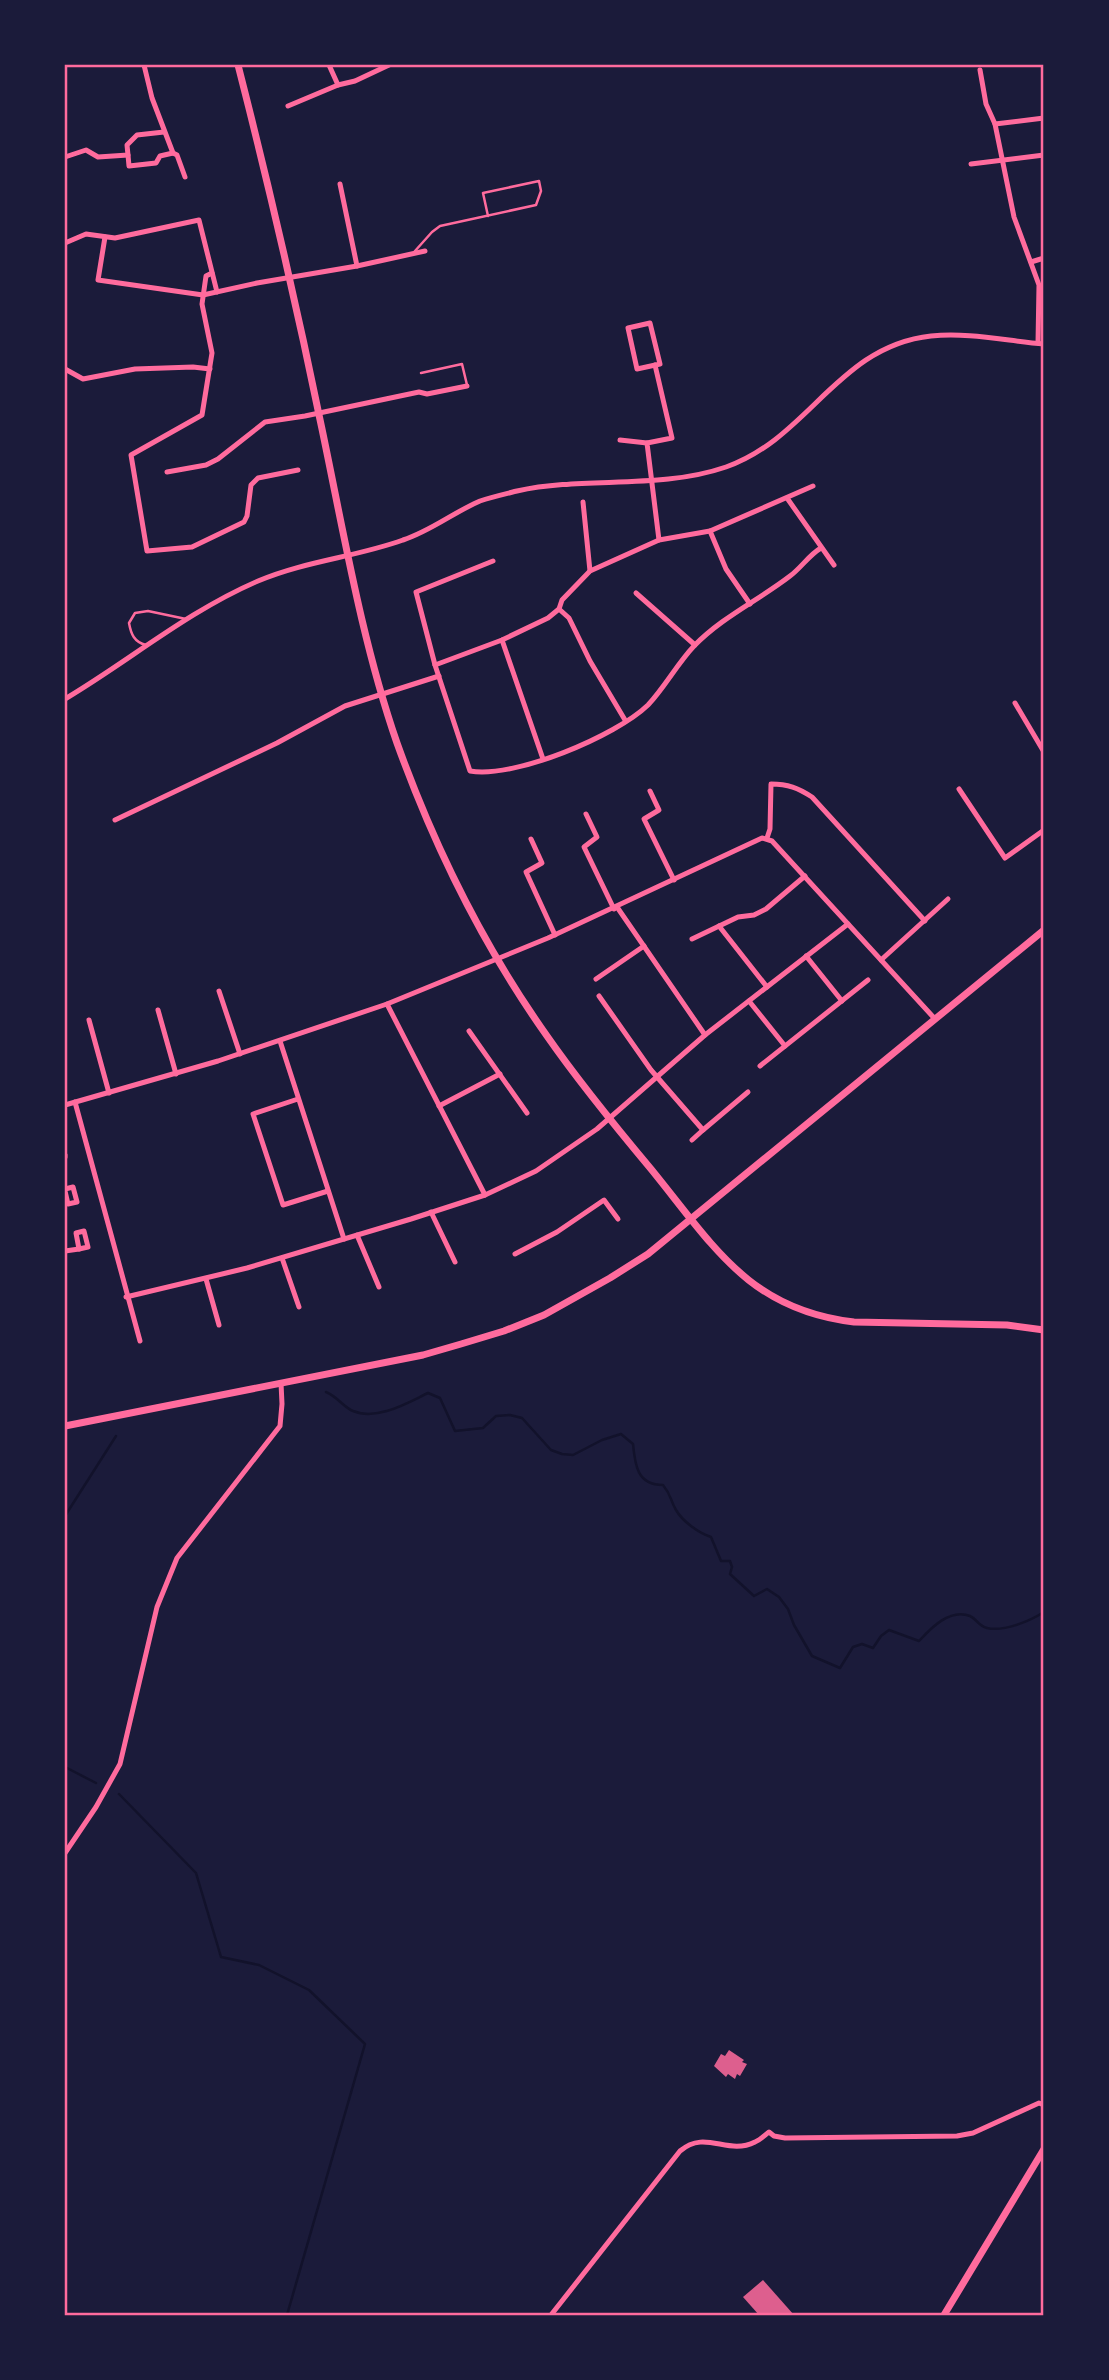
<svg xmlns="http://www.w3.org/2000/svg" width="1109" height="2380" font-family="'IBM Plex Sans',sans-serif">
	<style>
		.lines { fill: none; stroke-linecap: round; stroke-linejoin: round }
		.stream { stroke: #12122b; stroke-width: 2.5 }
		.building { fill: #dd5f8e }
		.service { stroke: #ff6b9d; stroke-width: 2.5 }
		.minor { stroke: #ff6b9d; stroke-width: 5 }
		.tertiary { stroke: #ff6b9d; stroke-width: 7 }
		.neatline { fill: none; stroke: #ff6b9d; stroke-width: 2.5 }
	</style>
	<rect width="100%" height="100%" fill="#1b1b3a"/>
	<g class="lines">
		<g class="stream">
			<path d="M 326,1392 C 338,1397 343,1407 353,1411 C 377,1421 407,1403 428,1393 L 440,1398 L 455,1431 L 483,1428 L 496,1416 L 510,1415 L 522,1418 L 551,1450 L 562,1454 L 573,1455 L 602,1440 L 621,1434 L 633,1444 C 635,1465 637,1485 663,1485 C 672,1496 670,1500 676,1510 C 683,1522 699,1533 711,1537 L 721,1561 L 730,1561 L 732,1567 L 730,1574 L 754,1596 L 767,1589 L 779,1597 L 788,1609 L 794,1625 L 812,1656 L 840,1668 L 853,1647 L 862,1644 L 873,1648 L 881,1636 L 889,1630 L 919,1641 C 931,1628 950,1608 970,1616 C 977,1619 978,1626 987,1628 C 1004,1632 1030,1621 1044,1612"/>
			<path d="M 65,1516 L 116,1436"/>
			<path d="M 65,1767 L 96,1783"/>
			<path d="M 119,1794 L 196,1873 L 221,1957 L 259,1965 L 309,1990 L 365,2044 L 287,2315"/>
		</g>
	</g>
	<g class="building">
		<path d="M 729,2050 L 744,2060 L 742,2062 L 747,2064 L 740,2076 L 737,2074 L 735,2079 L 728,2074 L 726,2077 L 714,2066 L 721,2054 L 725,2056 Z"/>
		<path d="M 763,2280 L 794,2315 L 759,2315 L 743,2297 Z"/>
	</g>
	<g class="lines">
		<g class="service">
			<path d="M 415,251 L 432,232 L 440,226 L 536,205 L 541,191 L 539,181 L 483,193 L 488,216"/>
			<path d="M 421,373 L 462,364 L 467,385"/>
			<path d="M 146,645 C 134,642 131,634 129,623 L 135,613 L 148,611 L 186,619"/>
		</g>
		<g class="minor">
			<path d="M 144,65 L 152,98 L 173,153 L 177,155 L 185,177"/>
			<path d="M 329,65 L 338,85 L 355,81 L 389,65"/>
			<path d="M 980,70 L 986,104 L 995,124"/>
			<path d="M 288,106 L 338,85"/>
			<path d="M 128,155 L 129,166 L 156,163 L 160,156 L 173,153"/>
			<path d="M 65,157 L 86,150 L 98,157 L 128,155 L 127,145 L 137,135 L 164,132"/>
			<path d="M 971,164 L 1044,155"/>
			<path d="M 340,184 L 357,266"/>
			<path d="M 105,237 L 98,280 L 203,295 L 257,283 L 357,266 L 425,251"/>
			<path d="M 65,243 L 86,234 L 115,238 L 199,220 L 217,292"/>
			<path d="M 1031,262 L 1044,258"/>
			<path d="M 212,273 L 206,276 L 202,304 L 212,353 L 202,415 L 131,455 L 147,551 L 192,547 L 244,522 L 247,516 L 251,485 L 258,478 L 298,470"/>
			<path d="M 650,323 L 660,364 L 637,369 L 628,328 Z"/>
			<path d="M 1038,343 L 1039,285 L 1014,217 L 995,124 L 1044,118"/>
			<path d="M 655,365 L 672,438 L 647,443 L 659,540"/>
			<path d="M 65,369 L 83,379 L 135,369 L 193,367 L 210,369"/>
			<path d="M 620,440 L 647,443"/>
			<path d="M 167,472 L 206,465 L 218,459 L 265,422 L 305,416 L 419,392 L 427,394 L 467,386"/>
			<path d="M 787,498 L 834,565"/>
			<path d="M 583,502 L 590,571"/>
			<path d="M 710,531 L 726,569 L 750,604"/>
			<path d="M 493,561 L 416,592 L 435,665 L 470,771 C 514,779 616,736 648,705 C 665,687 677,664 694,646 C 722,617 759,600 790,576 C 801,568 809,555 821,548"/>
			<path d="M 636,593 L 695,645"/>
			<path d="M 559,609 L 569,618 L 590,661 L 625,720"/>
			<path d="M 502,640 L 543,759"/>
			<path d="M 435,665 L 502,640 L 548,618 L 559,609 L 562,600 L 590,571 L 659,540 L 710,531 L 813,486"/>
			<path d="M 65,699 C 129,661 188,611 258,581 C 305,561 356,557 403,540 C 431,531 454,512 480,501 C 492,497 505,494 517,491 C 585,476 659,490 726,467 C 809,438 838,346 931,336 C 968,332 1007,341 1044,344"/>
			<path d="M 1015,703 L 1044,752"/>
			<path d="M 959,789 L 1005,858 L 1044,830"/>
			<path d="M 650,791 L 659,810 L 644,819 L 674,880"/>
			<path d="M 586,814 L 597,837 L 584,847 L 614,909"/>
			<path d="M 115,820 L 277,743 L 345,706 L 439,676"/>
			<path d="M 767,838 L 770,829 L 771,784 C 788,784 798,788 812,797 L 925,921"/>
			<path d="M 531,839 L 542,863 L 526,872 L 555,935"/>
			<path d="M 617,907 L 705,1035"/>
			<path d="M 719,926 L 767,987"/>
			<path d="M 692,939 L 738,917 L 754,915 L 766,909 L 805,876"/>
			<path d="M 806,956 L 842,1001"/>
			<path d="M 881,960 L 948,899"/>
			<path d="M 596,979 L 644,946"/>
			<path d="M 219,991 L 240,1054"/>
			<path d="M 599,996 L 651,1070 L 703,1130 L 692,1140"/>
			<path d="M 749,1001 L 785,1046"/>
			<path d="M 387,1004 L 485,1195"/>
			<path d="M 158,1010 L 176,1074"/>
			<path d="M 89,1020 L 109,1093"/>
			<path d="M 469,1031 L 527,1113"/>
			<path d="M 280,1041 L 344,1239"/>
			<path d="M 760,1066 L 868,980"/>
			<path d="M 298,1099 L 253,1114 L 283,1205 L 328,1191"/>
			<path d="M 75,1102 L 140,1341"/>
			<path d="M 65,1105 L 218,1061 L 387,1004 L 548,938 L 762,838 L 772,841 L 935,1019"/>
			<path d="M 439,1106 L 500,1074"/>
			<path d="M 703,1130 L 748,1092"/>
			<path d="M 65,1155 L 65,1157"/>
			<path d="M 65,1189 L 73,1187 L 77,1202 L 68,1204 L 65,1191"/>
			<path d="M 431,1212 L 455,1262"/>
			<path d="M 84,1231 L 88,1247 L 79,1249 L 76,1233 Z"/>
			<path d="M 357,1235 L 379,1287"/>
			<path d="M 65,1251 L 79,1249"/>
			<path d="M 515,1254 L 557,1232 L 604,1200 L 618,1219"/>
			<path d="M 282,1258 L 299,1307"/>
			<path d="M 206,1279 L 219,1325"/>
			<path d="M 126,1297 L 247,1268 L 411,1219 L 485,1195 L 536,1171 L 597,1129 L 705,1035 L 848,924"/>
			<path d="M 65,1853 L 96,1807 L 120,1764 L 157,1607 L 177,1558 L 280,1426 L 282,1404 L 281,1383"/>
			<path d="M 551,2315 L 680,2151 C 706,2129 727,2156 755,2142 C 760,2140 765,2135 769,2132 L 774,2136 L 785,2138 L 957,2136 L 973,2133 L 1039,2103 L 1044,2105"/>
		</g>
		<g class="tertiary">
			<path d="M 238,65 C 269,186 297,307 322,429 C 344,534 362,642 397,743 C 434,846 484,947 547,1036 C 579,1082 615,1126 651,1169 C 713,1245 749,1310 854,1322 L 1007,1325 L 1044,1330"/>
			<path d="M 65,1426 L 423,1355 L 461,1344 L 504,1331 L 544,1315 L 610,1278 L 648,1254 L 1044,930"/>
			<path d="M 944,2315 L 1044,2149"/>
		</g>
	</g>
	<rect width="1109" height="2380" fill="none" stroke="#1b1b3a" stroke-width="133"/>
	<rect x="66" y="66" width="976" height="2248" class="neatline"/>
</svg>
